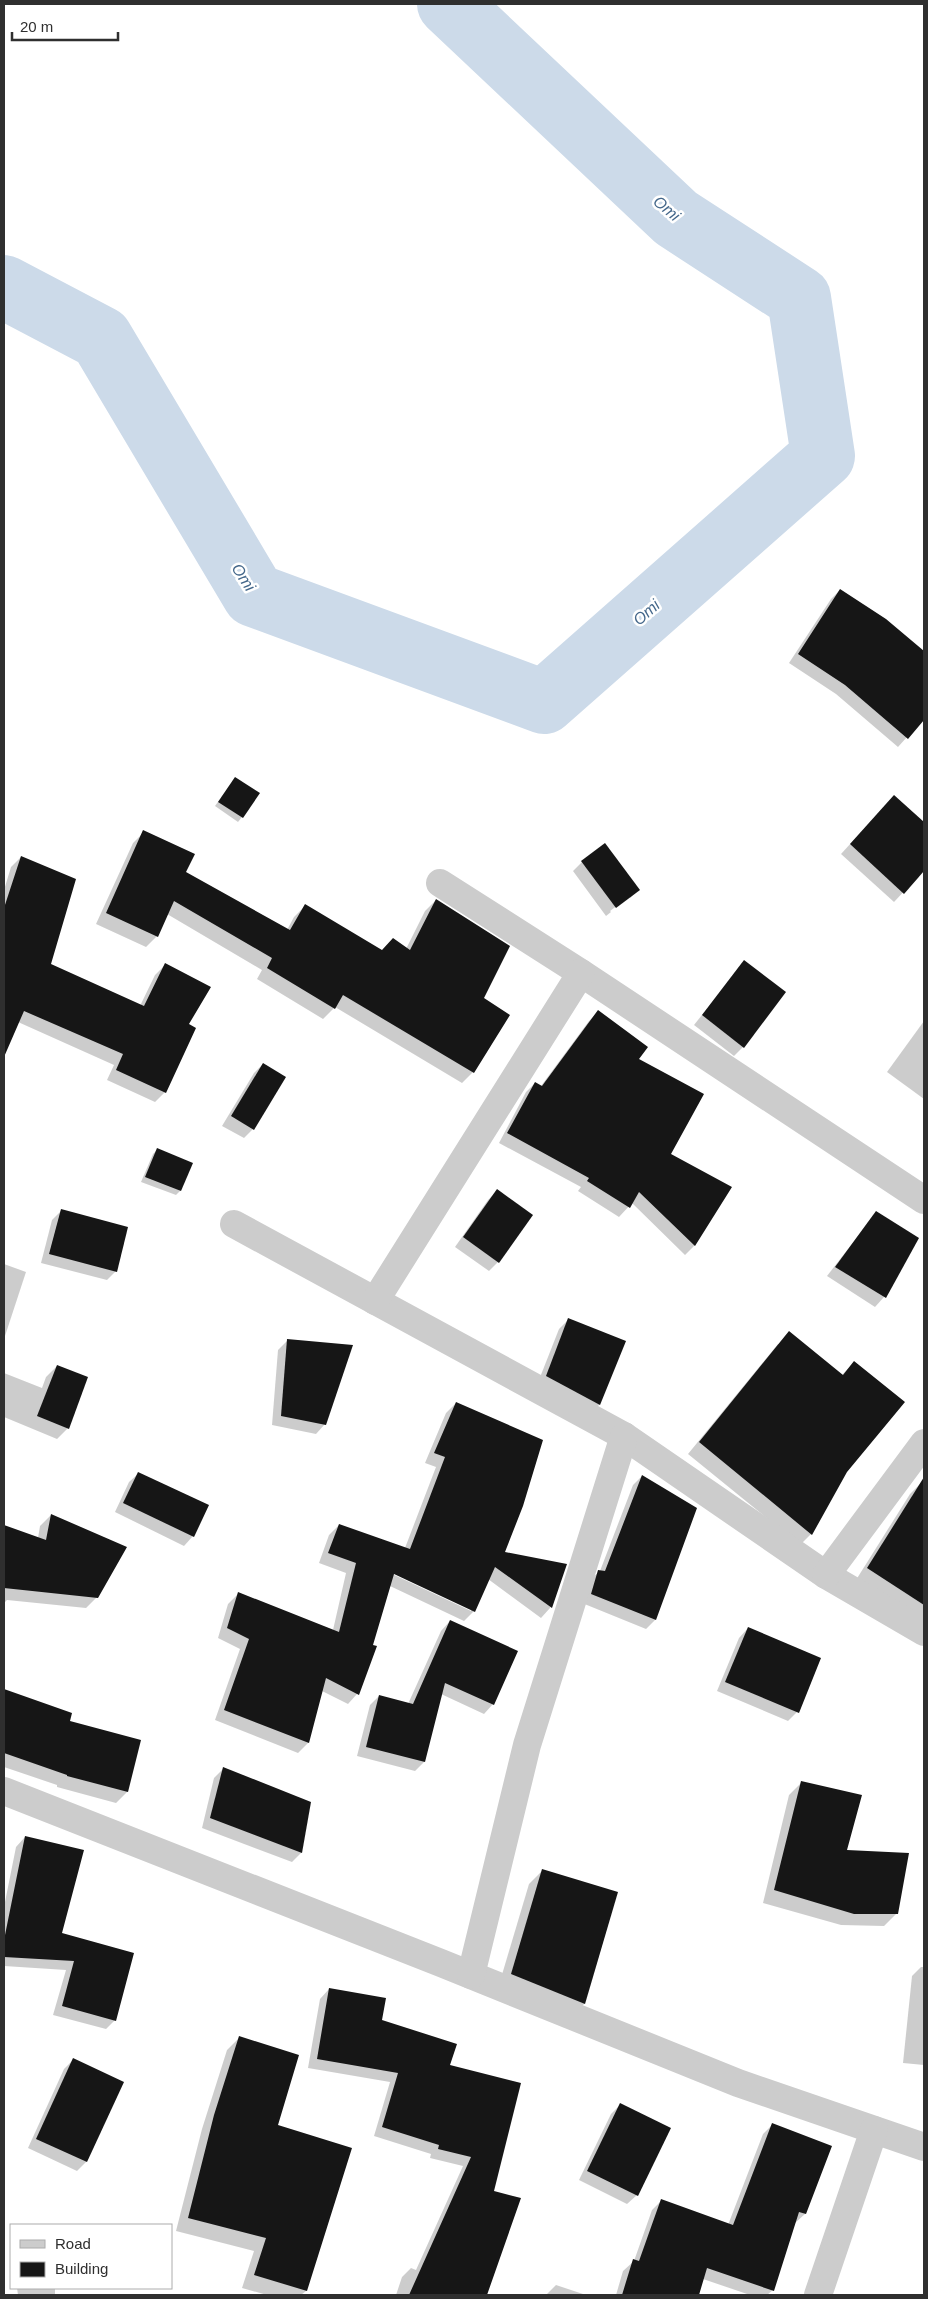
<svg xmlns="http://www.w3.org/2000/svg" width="928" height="2299" font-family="Helvetica,sans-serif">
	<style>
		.shadow { fill: #0003; fill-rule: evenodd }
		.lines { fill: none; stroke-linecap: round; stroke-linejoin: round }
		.river { stroke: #ccdae9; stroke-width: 64 }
		.building { fill: #161616 }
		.minor { stroke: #ccc; stroke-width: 28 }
		.labels { text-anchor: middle; stroke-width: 5; stroke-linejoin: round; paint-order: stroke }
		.water-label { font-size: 16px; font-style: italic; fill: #44678a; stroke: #fff }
	</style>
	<rect width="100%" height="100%" fill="#fff"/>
	<g class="shadow">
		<path d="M 840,590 L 885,620 L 924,653 L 924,718 L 898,747 L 836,694 L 789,663 L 831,599 Z"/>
		<path d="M 235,778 L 242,817 L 238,822 L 215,806 Z"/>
		<path d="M 894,796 L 924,824 L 924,870 L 894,902 L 841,854 Z"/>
		<path d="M 144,832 L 185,873 L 287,930 L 294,917 L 305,906 L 381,952 L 406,949 L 425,911 L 436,900 L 482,999 L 473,1072 L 462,1083 L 335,1007 L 323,1019 L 257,979 L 262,970 L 167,914 L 157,936 L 146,947 L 96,924 L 133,843 Z"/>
		<path d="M 21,857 L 49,965 L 140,1006 L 155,975 L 165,965 L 187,1025 L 165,1092 L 155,1102 L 107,1080 L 114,1065 L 18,1022 L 4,1054 L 4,890 L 11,867 Z"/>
		<path d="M 582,862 L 638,890 L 630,898 L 630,896 L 610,911 L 611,912 L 606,916 L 573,871 Z"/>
		<path d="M 744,962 L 743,1047 L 734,1056 L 694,1025 Z"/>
		<path d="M 598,1012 L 637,1059 L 670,1154 L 730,1188 L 694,1246 L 685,1255 L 632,1203 L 619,1217 L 578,1191 L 581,1187 L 499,1143 L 526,1092 L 535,1083 L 541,1086 L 589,1021 Z"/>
		<path d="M 924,1021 L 924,1099 L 887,1072 Z"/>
		<path d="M 263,1064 L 253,1129 L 244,1138 L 222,1126 L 254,1073 Z"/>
		<path d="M 157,1150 L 180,1191 L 176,1195 L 141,1182 L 153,1154 Z"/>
		<path d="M 497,1191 L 498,1262 L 489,1271 L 455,1247 L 488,1200 Z"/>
		<path d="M 61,1211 L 116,1271 L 107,1280 L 41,1263 L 52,1220 Z"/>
		<path d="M 876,1213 L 918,1238 L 884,1297 L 875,1307 L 827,1276 Z"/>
		<path d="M 4,1264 L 26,1272 L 4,1339 Z"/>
		<path d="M 568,1320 L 624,1342 L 599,1405 L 590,1414 L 537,1385 L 559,1329 Z"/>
		<path d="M 287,1341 L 325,1424 L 316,1434 L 272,1425 L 278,1350 Z"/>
		<path d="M 778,1344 L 842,1375 L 854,1362 L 846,1471 L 811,1534 L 800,1545 L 688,1454 Z"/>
		<path d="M 57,1366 L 68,1428 L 57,1439 L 4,1417 L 4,1373 L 42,1388 L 46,1377 Z"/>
		<path d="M 456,1403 L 503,1553 L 566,1565 L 550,1608 L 541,1618 L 488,1579 L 474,1611 L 464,1621 L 390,1586 L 372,1646 L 375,1647 L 357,1694 L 348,1704 L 322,1691 L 308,1743 L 298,1753 L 215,1720 L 240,1649 L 218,1638 L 228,1604 L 238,1594 L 333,1630 L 346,1573 L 319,1563 L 329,1535 L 339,1525 L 405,1548 L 436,1467 L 425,1463 L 446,1413 ZM 389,1570 L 471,1609 L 471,1611 L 388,1572 Z"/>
		<path d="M 139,1473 L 193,1536 L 184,1546 L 115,1512 L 129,1482 Z"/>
		<path d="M 642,1476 L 695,1508 L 655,1620 L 646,1629 L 582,1603 L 590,1580 L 600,1571 L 633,1485 Z"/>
		<path d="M 922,1482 L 924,1484 L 924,1624 L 856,1580 L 910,1494 Z"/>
		<path d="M 51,1515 L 97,1597 L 86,1608 L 7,1600 L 4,1603 L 4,1526 L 38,1538 L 40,1526 Z"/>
		<path d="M 450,1621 L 493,1704 L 484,1714 L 441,1694 L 424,1762 L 415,1771 L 357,1756 L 370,1705 L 379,1696 L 408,1704 L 441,1631 Z"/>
		<path d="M 748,1628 L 797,1712 L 788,1721 L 717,1691 L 739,1638 Z"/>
		<path d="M 4,1690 L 71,1714 L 68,1722 L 139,1741 L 127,1792 L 116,1803 L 57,1787 L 57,1785 L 4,1767 Z"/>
		<path d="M 223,1769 L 309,1803 L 301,1853 L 292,1862 L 202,1828 L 214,1778 Z"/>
		<path d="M 801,1783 L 845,1851 L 897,1913 L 884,1926 L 841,1925 L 763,1903 L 789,1795 Z"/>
		<path d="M 25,1837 L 60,1933 L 115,2020 L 106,2029 L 53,2015 L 66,1970 L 4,1966 L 4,1907 L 16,1847 Z"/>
		<path d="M 543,1870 L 617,1893 L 584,2004 L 571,2017 L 498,1988 L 529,1884 Z"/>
		<path d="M 921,1967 L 924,1967 L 924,2065 L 903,2063 L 912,1976 Z"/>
		<path d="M 329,1989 L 449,2066 L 492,2192 L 520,2199 L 486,2295 L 396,2295 L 402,2277 L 411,2268 L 416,2270 L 463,2166 L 430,2158 L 431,2154 L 374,2136 L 390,2082 L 308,2068 L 320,1999 Z"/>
		<path d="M 239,2038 L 276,2126 L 350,2149 L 306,2291 L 301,2295 L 267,2295 L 242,2288 L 254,2251 L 176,2231 L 202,2129 L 227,2050 Z"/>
		<path d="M 73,2060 L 86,2162 L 77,2171 L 28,2148 L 64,2069 Z"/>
		<path d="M 620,2105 L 637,2195 L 627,2204 L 579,2180 L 611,2114 Z"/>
		<path d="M 773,2124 L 805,2214 L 795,2223 L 773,2290 L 767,2295 L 750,2295 L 703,2279 L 698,2295 L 616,2295 L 623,2271 L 634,2261 L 652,2210 L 661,2201 L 728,2225 L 763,2134 Z"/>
		<path d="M 556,2285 L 586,2295 L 546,2295 Z"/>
		<path d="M 17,2288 L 55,2288 L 55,2295 L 18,2295 Z"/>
	</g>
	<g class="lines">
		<path class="river" d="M 4,287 L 101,338 L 254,595 L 544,702 L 823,456 L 799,298 L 676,218 L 449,4"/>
	</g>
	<g class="building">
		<path d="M 840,589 L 886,619 L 924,651 L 924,720 L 908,739 L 845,685 L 798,654 Z"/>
		<path d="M 235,777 L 260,793 L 243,818 L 218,802 Z"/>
		<path d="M 894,795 L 924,822 L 924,871 L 904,894 L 850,844 Z"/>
		<path d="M 143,830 L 195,854 L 186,872 L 290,930 L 305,904 L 382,950 L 393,938 L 410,950 L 436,899 L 510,946 L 484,998 L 510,1015 L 474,1073 L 343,995 L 335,1009 L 267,968 L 272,958 L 174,901 L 158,937 L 106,913 Z"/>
		<path d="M 605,843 L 640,890 L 616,908 L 581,861 Z"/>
		<path d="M 21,856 L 76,879 L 51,964 L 144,1006 L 165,963 L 211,987 L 189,1024 L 196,1028 L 166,1093 L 116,1070 L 123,1054 L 24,1011 L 4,1057 L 4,908 Z"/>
		<path d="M 744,960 L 786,992 L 744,1048 L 702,1015 Z"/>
		<path d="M 598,1010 L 648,1047 L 639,1059 L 704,1094 L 671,1154 L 732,1187 L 695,1246 L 639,1192 L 630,1208 L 587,1181 L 589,1178 L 507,1133 L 535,1082 L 542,1086 Z"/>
		<path d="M 263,1063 L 286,1077 L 254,1130 L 231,1116 Z"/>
		<path d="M 157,1148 L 193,1163 L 181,1191 L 145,1177 Z"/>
		<path d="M 497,1189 L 533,1215 L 499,1263 L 463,1237 Z"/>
		<path d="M 61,1209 L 128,1227 L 117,1272 L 49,1254 Z"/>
		<path d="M 876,1211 L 919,1238 L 886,1298 L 835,1267 Z"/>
		<path d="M 568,1318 L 626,1341 L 600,1405 L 546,1376 Z"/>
		<path d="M 789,1331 L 843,1375 L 854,1361 L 905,1402 L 847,1472 L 812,1535 L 699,1442 Z"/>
		<path d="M 287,1339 L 353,1345 L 326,1425 L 281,1416 Z"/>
		<path d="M 57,1365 L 88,1377 L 69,1429 L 37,1416 Z"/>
		<path d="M 456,1402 L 543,1440 L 523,1506 L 505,1552 L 567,1564 L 552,1608 L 495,1567 L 475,1612 L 394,1574 L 373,1645 L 377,1646 L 359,1695 L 326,1678 L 309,1743 L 224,1710 L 249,1639 L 227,1628 L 238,1592 L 339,1632 L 356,1563 L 328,1553 L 339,1524 L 410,1549 L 445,1457 L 434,1453 Z"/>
		<path d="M 138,1472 L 209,1505 L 194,1537 L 123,1503 Z"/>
		<path d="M 642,1475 L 697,1508 L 656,1620 L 591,1594 L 598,1570 L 605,1571 Z"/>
		<path d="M 924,1477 L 924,1605 L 867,1568 Z"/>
		<path d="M 51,1514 L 127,1547 L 98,1598 L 4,1588 L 4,1525 L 46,1540 Z"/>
		<path d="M 450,1620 L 518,1651 L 494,1705 L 445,1683 L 425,1762 L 366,1747 L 379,1695 L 413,1704 Z"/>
		<path d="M 748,1627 L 821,1658 L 799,1713 L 725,1682 Z"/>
		<path d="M 4,1689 L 72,1713 L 70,1721 L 141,1740 L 128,1792 L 67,1776 L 67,1775 L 4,1753 Z"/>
		<path d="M 223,1767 L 311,1802 L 302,1853 L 210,1818 Z"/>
		<path d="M 801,1781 L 862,1795 L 847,1850 L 909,1853 L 898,1914 L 854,1914 L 774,1890 Z"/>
		<path d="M 25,1836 L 84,1850 L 62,1933 L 134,1953 L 116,2021 L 62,2006 L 74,1961 L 4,1957 L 4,1940 Z"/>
		<path d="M 542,1869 L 618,1892 L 585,2004 L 511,1974 Z"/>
		<path d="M 329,1988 L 386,1998 L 382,2020 L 457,2044 L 450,2065 L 521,2083 L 494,2191 L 521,2198 L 487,2295 L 409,2295 L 471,2157 L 438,2149 L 439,2145 L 382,2127 L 398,2073 L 317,2059 Z"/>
		<path d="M 239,2036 L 299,2055 L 278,2125 L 352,2148 L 307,2291 L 254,2275 L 266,2238 L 188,2218 L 214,2115 Z"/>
		<path d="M 73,2058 L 124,2082 L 87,2162 L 36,2139 Z"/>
		<path d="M 620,2103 L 671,2128 L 638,2196 L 587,2171 Z"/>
		<path d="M 772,2123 L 832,2146 L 806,2214 L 799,2212 L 774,2291 L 707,2268 L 699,2295 L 622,2295 L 633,2259 L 639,2261 L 661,2199 L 733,2225 Z"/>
	</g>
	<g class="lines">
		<g class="minor">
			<path d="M 440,883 L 581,973 L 924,1200"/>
			<path d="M 234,1224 L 624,1436 L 826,1575 L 924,1632"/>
			<path d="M 375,1301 L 581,973"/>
			<path d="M 826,1575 L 924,1443"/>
			<path d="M 4,1791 L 441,1963 L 738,2083 L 924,2147"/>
			<path d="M 471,1975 L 527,1745 L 624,1436"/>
			<path d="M 818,2295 L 874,2130"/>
		</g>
	</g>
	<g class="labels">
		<g class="water-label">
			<text transform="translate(667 208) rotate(41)" y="6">Omi</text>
			<text transform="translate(244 577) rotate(57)" y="6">Omi</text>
			<text transform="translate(646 612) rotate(-41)" y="6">Omi</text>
		</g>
	</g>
	<rect width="928" height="2299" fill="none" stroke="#2f2f2f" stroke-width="10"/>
	<rect x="10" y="2224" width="162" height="65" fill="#ffffff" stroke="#acacac"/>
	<rect x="20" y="2240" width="25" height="8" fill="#cccccc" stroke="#acacac"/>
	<text x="55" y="2249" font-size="15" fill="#2f2f2f">Road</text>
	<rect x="20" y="2262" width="25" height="15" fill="#161616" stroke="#acacac"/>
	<text x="55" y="2274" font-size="15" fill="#2f2f2f">Building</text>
	<path d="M12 32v8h106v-8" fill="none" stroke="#2f2f2f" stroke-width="2.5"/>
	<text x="20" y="32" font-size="15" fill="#2f2f2f" stroke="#ffffff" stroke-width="4" paint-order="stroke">20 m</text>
</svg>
